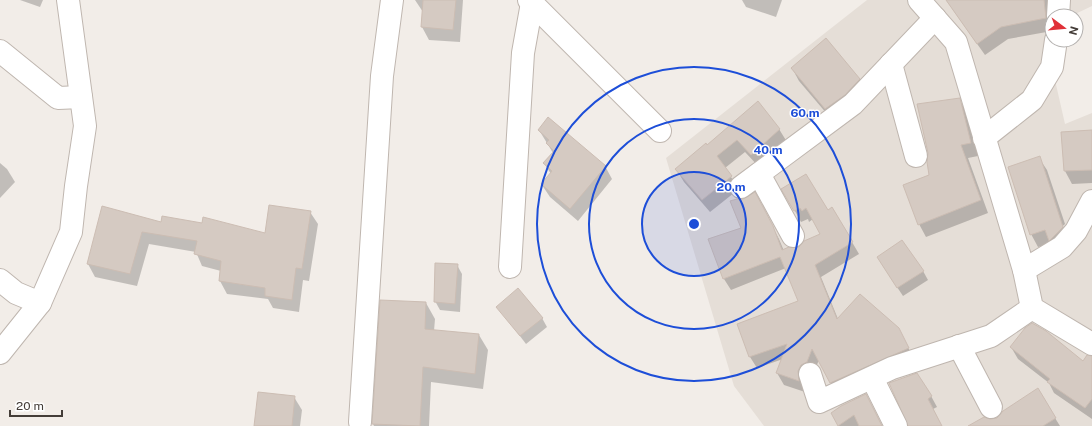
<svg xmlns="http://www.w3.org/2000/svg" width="1092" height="426" font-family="'Public Sans',sans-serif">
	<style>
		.residential { fill: #e5ded7 }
		.shadow { fill: #0003 }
		.building { fill: #d5cac2; stroke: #ccbdb3 }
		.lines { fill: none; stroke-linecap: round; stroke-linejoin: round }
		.minor-casing { stroke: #bfb6af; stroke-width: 24 }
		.minor { stroke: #fff; stroke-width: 22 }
		.ring { fill: none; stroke: #1d4ed8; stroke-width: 2 }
		.centre { fill: #1d4ed8; stroke: #fff; stroke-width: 2 }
		.ring-label { font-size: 12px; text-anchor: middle; font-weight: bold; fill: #1d4ed8; stroke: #fff; stroke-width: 3; stroke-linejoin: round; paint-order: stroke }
	</style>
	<rect width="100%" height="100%" fill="#f2ede8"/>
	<path class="residential" d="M 867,0 L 1092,0 L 1092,6 L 1071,16 L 1052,16 L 1052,67 L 1065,124 L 1092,113 L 1092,426 L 764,426 L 734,386 L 666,158 Z"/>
	<g class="shadow">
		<path d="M 20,0 L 43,0 L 40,7 Z"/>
		<path d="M 415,0 L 463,0 L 460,42 L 429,40 L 422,27 L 423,12 Z"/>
		<path d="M 742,0 L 782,0 L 776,17 L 746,7 Z"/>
		<path d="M 946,0 L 1048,0 L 1052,31 L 1008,39 L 985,55 Z"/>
		<path d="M 792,68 L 859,79 L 866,92 L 833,121 L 799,81 Z"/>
		<path d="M 959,99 L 966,112 L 978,156 L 968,158 L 988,213 L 926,237 L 919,224 L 930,175 Z"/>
		<path d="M 779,129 L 787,142 L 759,167 L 745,152 L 725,168 L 739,189 L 710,212 L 684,182 L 676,169 L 707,146 Z"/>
		<path d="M 539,130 L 605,166 L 612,179 L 578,221 L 550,197 L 542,185 L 551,174 L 544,163 L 553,153 Z"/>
		<path d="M 1092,131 L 1092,183 L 1072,184 L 1065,171 Z"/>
		<path d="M 1039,158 L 1047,170 L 1065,224 L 1049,238 L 1049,241 L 1065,226 L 1070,240 L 1038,247 L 1031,234 Z"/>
		<path d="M 0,163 L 7,169 L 15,182 L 0,198 Z"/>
		<path d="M 783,189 L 827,211 L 832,208 L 859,254 L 821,277 L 838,319 L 905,341 L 914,360 L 837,394 L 819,360 L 805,392 L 784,385 L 777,373 L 783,359 L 757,368 L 750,357 L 738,324 L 800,302 L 786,268 L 731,290 L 724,279 L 710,240 L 742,228 L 761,205 L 779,239 L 784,251 L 799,248 L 821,234 L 813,219 L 809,222 L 808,219 L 801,222 Z"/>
		<path d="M 102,208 L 162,223 L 265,235 L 310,212 L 318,224 L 309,281 L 303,280 L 299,312 L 273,308 L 268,299 L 227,294 L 220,281 L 221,271 L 202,266 L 196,252 L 149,244 L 137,286 L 95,277 L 88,264 Z"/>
		<path d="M 457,265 L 462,274 L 460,312 L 440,310 L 435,301 Z"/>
		<path d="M 883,266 L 923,271 L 928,280 L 903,296 Z"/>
		<path d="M 426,303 L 435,319 L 434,331 L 479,335 L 488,350 L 483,389 L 431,382 L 429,426 L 374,426 L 373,424 Z"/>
		<path d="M 498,307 L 542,318 L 547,327 L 526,344 Z"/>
		<path d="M 1011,347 L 1084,362 L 1092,366 L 1092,419 L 1054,393 L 1049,383 L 1018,359 Z"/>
		<path d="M 890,384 L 931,396 L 937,407 L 933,409 L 941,426 L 909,426 Z"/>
		<path d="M 1037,389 L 1060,426 L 970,426 L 997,419 Z"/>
		<path d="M 866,395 L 882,426 L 839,426 L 832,413 Z"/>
		<path d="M 294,397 L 302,410 L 300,426 L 255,426 Z"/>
	</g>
	<g class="building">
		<path d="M 423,0 L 456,0 L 453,30 L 421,27 Z"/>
		<path d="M 946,0 L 1044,0 L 1046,18 L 1001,27 L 977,44 Z"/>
		<path d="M 826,38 L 860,79 L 845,95 L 825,109 L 791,68 Z"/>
		<path d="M 960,98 L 971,143 L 961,145 L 981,200 L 918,225 L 903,185 L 929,175 L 927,162 L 928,153 L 917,104 Z"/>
		<path d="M 758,101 L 780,129 L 751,155 L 737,140 L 717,156 L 732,176 L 702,200 L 675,169 L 706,143 L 707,145 Z"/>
		<path d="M 548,117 L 606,166 L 570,209 L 541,184 L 552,171 L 543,163 L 554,151 L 546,143 L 549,140 L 538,130 Z"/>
		<path d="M 1092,130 L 1092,170 L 1064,171 L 1061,132 Z"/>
		<path d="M 1040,156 L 1063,227 L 1049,241 L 1045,230 L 1030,235 L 1008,167 Z"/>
		<path d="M 806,174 L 828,210 L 832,207 L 853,242 L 815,265 L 837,319 L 860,294 L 899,328 L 909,348 L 830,383 L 812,349 L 807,362 L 801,365 L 798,371 L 799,381 L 776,373 L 787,344 L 749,357 L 737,324 L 798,301 L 780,257 L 723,279 L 708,239 L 741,228 L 730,201 L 737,199 L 743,199 L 755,192 L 773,226 L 782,250 L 789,247 L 799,247 L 804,241 L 820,234 L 806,208 L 802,211 L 800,208 L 794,211 L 781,189 Z"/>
		<path d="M 269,205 L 311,211 L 302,269 L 296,268 L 292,300 L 265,296 L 265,288 L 219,281 L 221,261 L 194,254 L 197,241 L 142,232 L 130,274 L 87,264 L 102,206 L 161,222 L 162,216 L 202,223 L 203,217 L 265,233 Z"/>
		<path d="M 902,240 L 924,271 L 897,288 L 877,257 Z"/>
		<path d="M 435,263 L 458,264 L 455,304 L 434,302 Z"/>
		<path d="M 518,288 L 543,318 L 520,336 L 496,307 Z"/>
		<path d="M 380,300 L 426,302 L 425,329 L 479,334 L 475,374 L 423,367 L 420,426 L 372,424 Z"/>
		<path d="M 1032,323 L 1046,331 L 1083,361 L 1087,355 L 1092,356 L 1092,399 L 1085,408 L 1047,382 L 1050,379 L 1010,347 L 1025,328 Z"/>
		<path d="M 917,373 L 932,396 L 928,399 L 942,426 L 908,426 L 889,383 Z"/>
		<path d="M 1038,388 L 1056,418 L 1043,426 L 968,426 L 984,417 L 990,419 L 997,418 L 1003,411 Z"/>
		<path d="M 258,392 L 295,396 L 292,426 L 254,426 Z"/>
		<path d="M 866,394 L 882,426 L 859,426 L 854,415 L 838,426 L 831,413 L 841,406 Z"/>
	</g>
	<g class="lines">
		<g class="minor-casing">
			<g id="minor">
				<path d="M 529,0 L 660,131"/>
				<path d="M 919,0 L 956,42 L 1024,270 L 1032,308 L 1092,344"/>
				<path d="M 1058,16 L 1059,0"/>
				<path d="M 0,51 L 58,98 L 81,97"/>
				<path d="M 891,64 L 916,156"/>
				<path d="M 984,138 L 1032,100 L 1052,67 L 1056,40"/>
				<path d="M 759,174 L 793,236"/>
				<path d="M 741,187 L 853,104 L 935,18"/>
				<path d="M 510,267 L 523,53 L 532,3"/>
				<path d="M 1024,270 L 1062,247 L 1076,231 L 1092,201"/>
				<path d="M 0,280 L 16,293 L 40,303"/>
				<path d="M 959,346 L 991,407"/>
				<path d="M 0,353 L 40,303 L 71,232 L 76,186 L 85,126 L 68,0"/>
				<path d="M 810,374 L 819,402 L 892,368 L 991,336 L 1032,308"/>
				<path d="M 872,378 L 896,426"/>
				<path d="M 360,422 L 382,76 L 392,0"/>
			</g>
		</g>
		<use href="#minor" class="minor"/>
	</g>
	<circle cx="694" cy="224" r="52" fill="#1d4ed8" fill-opacity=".12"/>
	<g class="ring">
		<circle cx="694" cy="224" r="52"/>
		<circle cx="694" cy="224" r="105"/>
		<circle cx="694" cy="224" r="157"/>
	</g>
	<circle cx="694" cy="224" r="6" class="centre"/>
	<g class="ring-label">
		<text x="805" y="117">60 m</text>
		<text x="768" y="154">40 m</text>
		<text x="731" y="191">20 m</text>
	</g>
	<g transform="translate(1064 28) rotate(106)"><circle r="19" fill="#ffffff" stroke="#b4b1af"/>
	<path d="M0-3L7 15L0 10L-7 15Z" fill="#e03138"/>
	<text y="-6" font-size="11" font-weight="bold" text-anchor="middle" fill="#443d38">N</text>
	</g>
	<path d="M10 410v6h52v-6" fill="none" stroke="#443d38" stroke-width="2"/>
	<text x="16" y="410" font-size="12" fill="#443d38" stroke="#ffffff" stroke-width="3" paint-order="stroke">20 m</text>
</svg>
